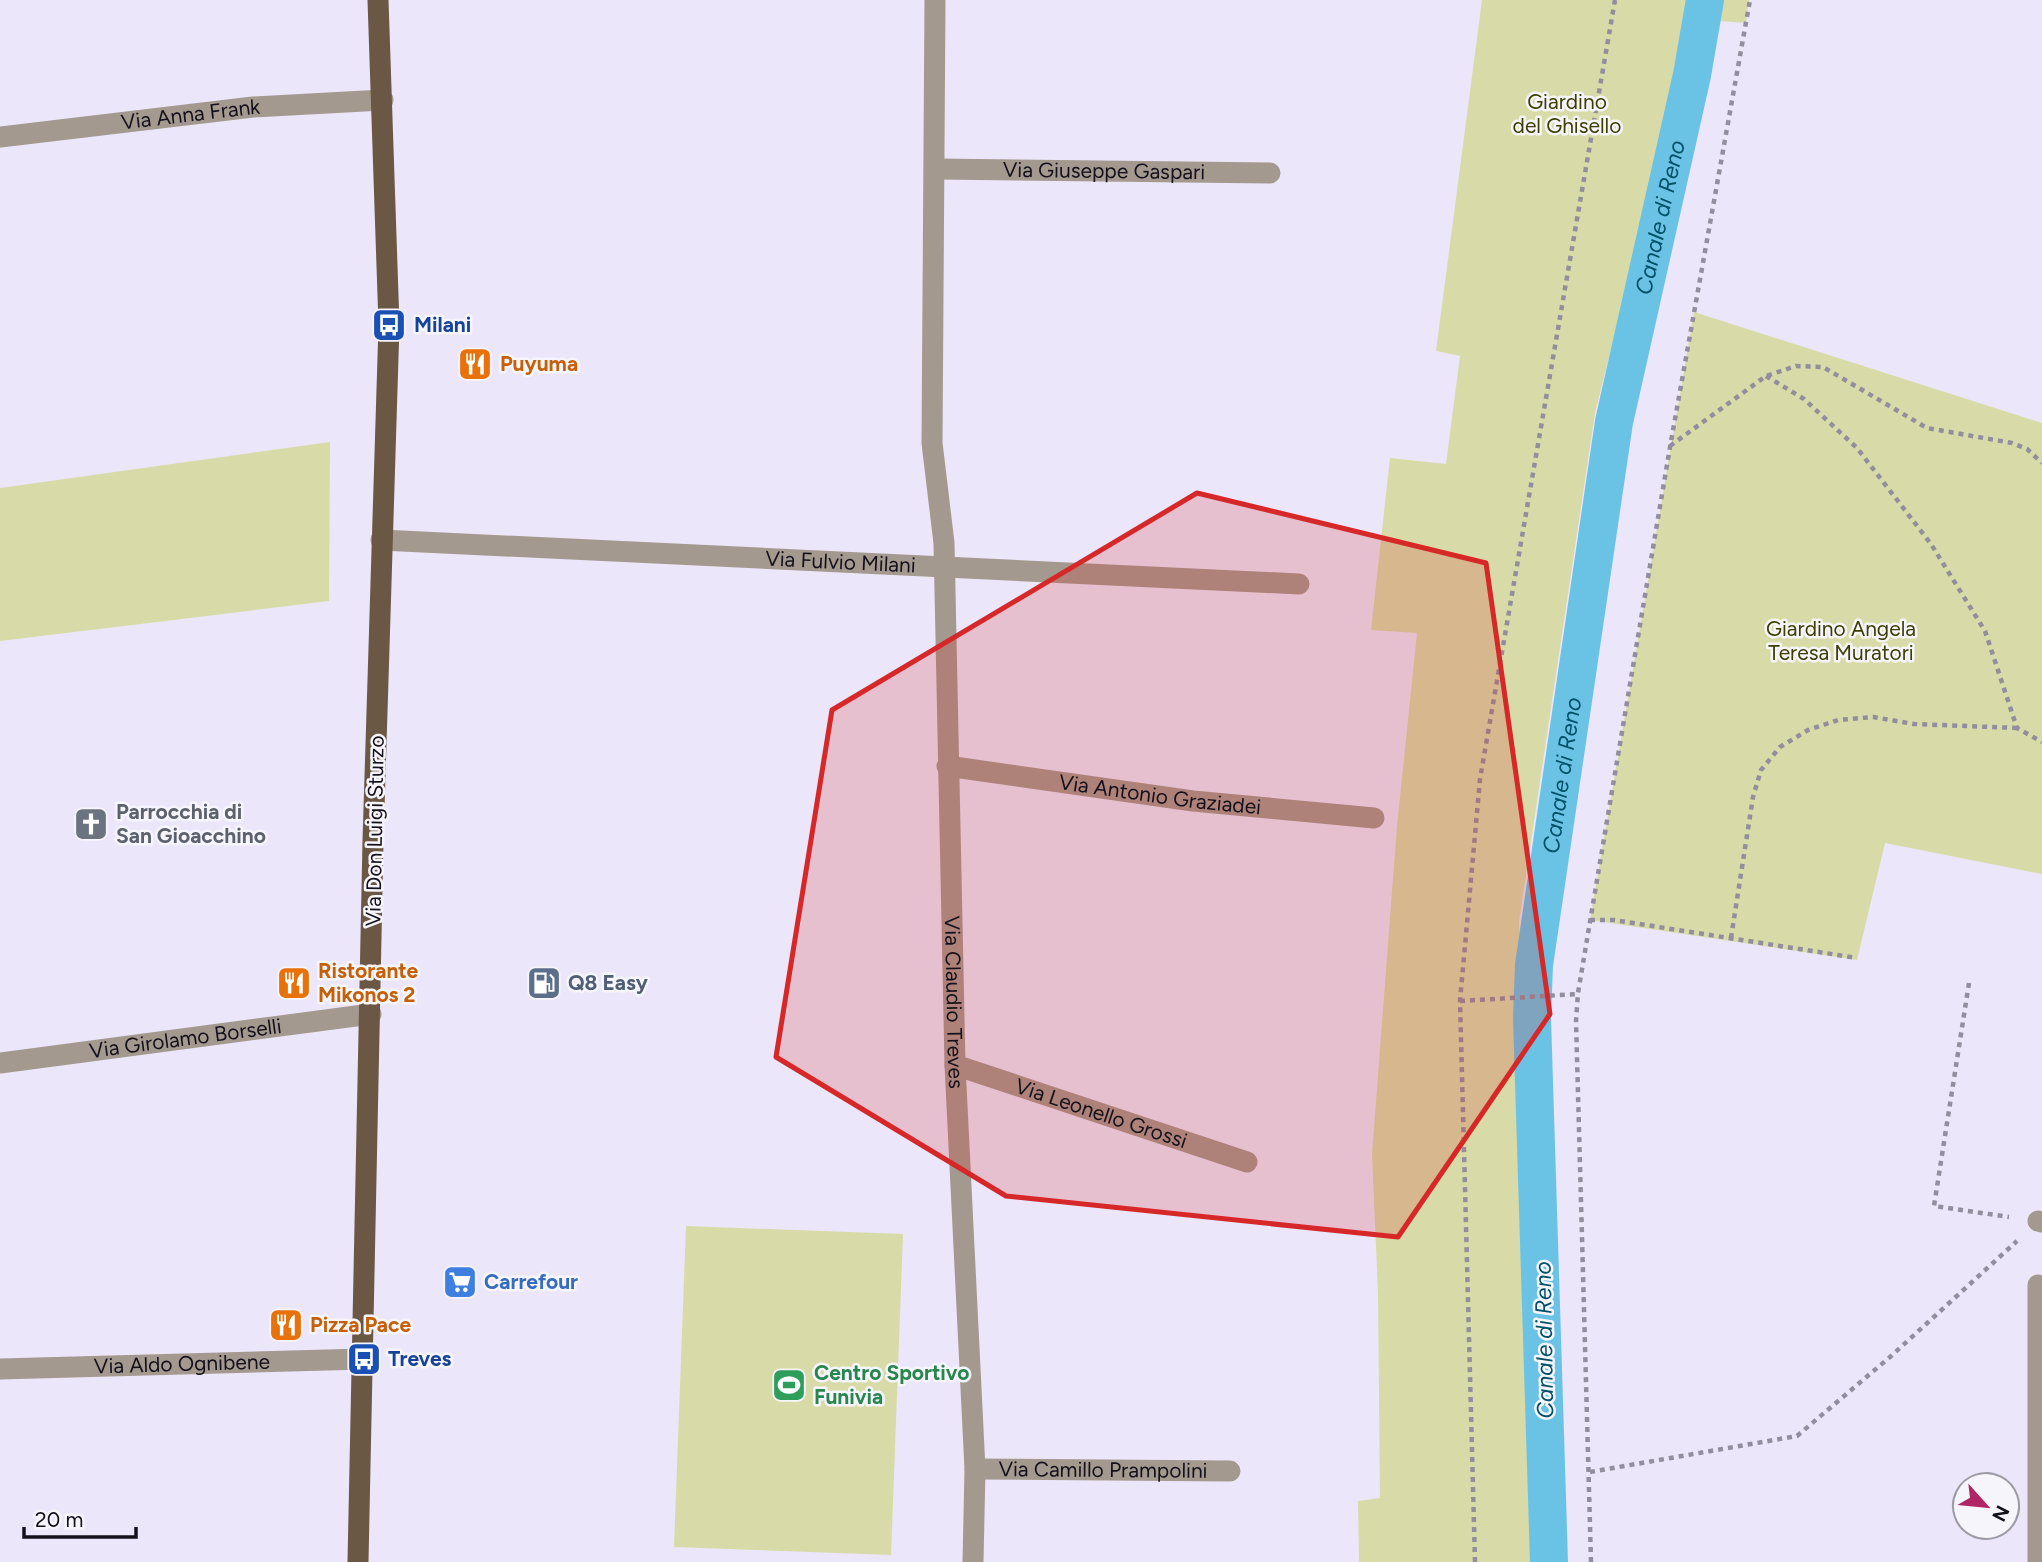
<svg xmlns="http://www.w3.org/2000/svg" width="2042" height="1562" font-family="Figtree,sans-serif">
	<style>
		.green { fill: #d8dba7 }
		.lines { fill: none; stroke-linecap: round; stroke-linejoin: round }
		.canal { stroke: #6ac3e5; stroke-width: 38 }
		.path { stroke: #928e9e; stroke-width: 4.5; stroke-dasharray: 5 5; stroke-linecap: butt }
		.minor { stroke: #a4998e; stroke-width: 21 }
		.major { stroke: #6a5744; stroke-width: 21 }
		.marked { fill: #d62828; fill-opacity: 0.2; stroke: #d62828; stroke-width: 5; stroke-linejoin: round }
		.labels { text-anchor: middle; stroke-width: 5; stroke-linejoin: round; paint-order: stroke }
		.park-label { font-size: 21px; fill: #3d3e00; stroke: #f7f5fc }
		.street-label { font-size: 21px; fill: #14111c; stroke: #f7f5fc }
		.transit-label { font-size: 21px; font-weight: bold; fill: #164399; stroke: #f7f5fc; text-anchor: start }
		.food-label { font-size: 21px; font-weight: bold; fill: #c56008; stroke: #f7f5fc; text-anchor: start }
		.worship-label { font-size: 21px; font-weight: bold; fill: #5b616d; stroke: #f7f5fc; text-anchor: start }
		.service-label { font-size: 21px; font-weight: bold; fill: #4e5e75; stroke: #f7f5fc; text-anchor: start }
		.shop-label { font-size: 21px; font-weight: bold; fill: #366cbe; stroke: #f7f5fc; text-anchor: start }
		.leisure-label { font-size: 21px; font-weight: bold; fill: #27864d; stroke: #f7f5fc; text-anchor: start }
		.water-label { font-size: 23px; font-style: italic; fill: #005168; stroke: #f7f5fc }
	</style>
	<rect width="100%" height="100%" fill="#ebe6fa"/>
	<g class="green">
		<path d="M 1482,0 L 1749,0 L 1746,23 L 1693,19 L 1595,413 L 1519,922 L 1535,1562 L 1359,1562 L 1358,1501 L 1380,1498 L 1378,1293 L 1372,1154 L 1397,826 L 1417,633 L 1371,630 L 1390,458 L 1446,464 L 1460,356 L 1436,351 Z"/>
		<path d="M 1694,312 L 2042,423 L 2042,874 L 1885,843 L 1857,960 L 1590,920 Z"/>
		<path d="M 330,442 L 329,601 L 0,641 L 0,488 Z"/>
		<path d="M 686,1226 L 903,1234 L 891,1555 L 674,1547 Z"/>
	</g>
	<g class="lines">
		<path class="canal" id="s1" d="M 1549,1562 L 1532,1018 L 1534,965 L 1614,422 L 1692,75 L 1705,0"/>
		<g class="path">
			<path d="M 1766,376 L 1804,399 L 1857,448 L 1931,544 L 1985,631 L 2017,728 L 2042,742"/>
			<path d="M 1670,446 L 1766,376 L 1796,366 L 1823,367 L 1927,428 L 2012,443 L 2027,449 L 2042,463"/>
			<path d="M 1590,920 L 1614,920 L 1857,958"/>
			<path d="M 1731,938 L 1753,797 L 1761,770 L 1780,747 L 1808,730 L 1838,720 L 1873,717 L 1914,724 L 2017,728"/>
			<path d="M 1969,983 L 1934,1206 L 2009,1217"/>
			<path d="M 1460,1001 L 1578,994"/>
			<path d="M 1590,1472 L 1797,1436 L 1890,1357 L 2017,1241"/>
			<path d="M 1475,1562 L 1460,1001 L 1480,779 L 1615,0"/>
			<path d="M 1591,1562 L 1576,1021 L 1578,993 L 1670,447 L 1750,0"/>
		</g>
		<g class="minor">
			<path id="s2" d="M 935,0 L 932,443 L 944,543 L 955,1065 L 975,1469 L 973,1562"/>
			<path id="s3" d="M 0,137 L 253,107 L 383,100"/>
			<path id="s4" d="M 936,169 L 1270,173"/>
			<path id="s5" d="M 381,540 L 1299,584"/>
			<path id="s6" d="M 947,766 L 1193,801 L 1374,818"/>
			<path id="s7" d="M 0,1063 L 371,1014"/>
			<path id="s8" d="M 955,1065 L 1247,1162"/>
			<path d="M 2038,1221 L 2042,1222"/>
			<path d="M 2038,1285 L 2038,1562"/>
			<path id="s9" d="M 0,1369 L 364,1359"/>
			<path id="s10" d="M 975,1469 L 1230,1471"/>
		</g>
		<path class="major" d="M 358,1562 L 373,841 L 389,325 L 378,0"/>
	</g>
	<path class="marked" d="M 1197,493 L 1486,563 L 1550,1014 L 1398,1237 L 1006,1196 L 776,1057 L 832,710 Z"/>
	<defs>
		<g id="bus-square" transform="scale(1.75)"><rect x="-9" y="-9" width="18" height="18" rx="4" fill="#1a4fb4" stroke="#f7f5fc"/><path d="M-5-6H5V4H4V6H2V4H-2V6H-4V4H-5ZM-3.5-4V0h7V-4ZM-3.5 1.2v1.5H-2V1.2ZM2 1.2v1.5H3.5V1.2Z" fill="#fff"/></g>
		<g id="restaurant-square" transform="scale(1.75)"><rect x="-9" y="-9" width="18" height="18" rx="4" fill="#e8710a" stroke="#f7f5fc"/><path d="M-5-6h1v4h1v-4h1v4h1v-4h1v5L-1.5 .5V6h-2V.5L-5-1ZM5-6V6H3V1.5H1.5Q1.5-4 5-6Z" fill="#fff"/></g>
		<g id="church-square" transform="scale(1.75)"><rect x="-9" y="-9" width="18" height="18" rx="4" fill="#6b7280" stroke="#f7f5fc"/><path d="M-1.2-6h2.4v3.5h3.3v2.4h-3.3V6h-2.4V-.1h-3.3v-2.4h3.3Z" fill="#fff"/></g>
		<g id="fuel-square" transform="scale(1.75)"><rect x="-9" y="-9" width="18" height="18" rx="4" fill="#5c6f8a" stroke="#f7f5fc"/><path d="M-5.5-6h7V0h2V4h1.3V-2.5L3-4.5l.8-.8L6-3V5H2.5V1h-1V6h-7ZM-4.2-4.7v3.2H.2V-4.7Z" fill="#fff"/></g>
		<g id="supermarket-square" transform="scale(1.75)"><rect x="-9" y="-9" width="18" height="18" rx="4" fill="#3f7fe0" stroke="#f7f5fc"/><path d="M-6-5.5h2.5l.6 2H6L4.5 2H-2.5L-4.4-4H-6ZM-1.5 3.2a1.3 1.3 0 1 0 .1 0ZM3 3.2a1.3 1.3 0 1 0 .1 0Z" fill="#fff"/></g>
		<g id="stadium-square" transform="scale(1.75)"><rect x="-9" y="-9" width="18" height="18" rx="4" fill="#2e9e5b" stroke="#f7f5fc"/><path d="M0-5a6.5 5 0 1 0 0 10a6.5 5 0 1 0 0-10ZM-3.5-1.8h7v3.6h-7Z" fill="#fff"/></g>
	</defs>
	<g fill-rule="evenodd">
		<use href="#bus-square" x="389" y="325"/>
		<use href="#restaurant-square" x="475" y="364"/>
		<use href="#church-square" x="91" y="824"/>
		<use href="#restaurant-square" x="294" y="983"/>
		<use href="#fuel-square" x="544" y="983"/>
		<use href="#supermarket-square" x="460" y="1282"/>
		<use href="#restaurant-square" x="286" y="1325"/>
		<use href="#bus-square" x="364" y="1359"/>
		<use href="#stadium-square" x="789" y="1385"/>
	</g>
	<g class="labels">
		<g class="park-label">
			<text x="1567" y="109">Giardino<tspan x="1567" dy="24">del Ghisello</tspan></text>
			<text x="1841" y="636">Giardino Angela<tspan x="1841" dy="24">Teresa Muratori</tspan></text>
		</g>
		<g class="street-label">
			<text dy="7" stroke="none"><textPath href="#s3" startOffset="192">Via Anna Frank</textPath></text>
			<text dy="7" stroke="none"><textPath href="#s4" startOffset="168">Via Giuseppe Gaspari</textPath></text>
			<text dy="7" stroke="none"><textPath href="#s5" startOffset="460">Via Fulvio Milani</textPath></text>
			<text dy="7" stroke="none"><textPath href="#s6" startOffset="215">Via Antonio Graziadei</textPath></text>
			<text transform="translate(375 831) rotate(-89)" y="7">Via Don Luigi Sturzo</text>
			<text dy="7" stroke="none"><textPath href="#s2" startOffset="1003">Via Claudio Treves</textPath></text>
			<text dy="7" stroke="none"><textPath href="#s7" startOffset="187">Via Girolamo Borselli</textPath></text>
			<text dy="7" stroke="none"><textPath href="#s8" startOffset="154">Via Leonello Grossi</textPath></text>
			<text dy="7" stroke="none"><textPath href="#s9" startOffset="182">Via Aldo Ognibene</textPath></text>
			<text dy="7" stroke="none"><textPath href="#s10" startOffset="128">Via Camillo Prampolini</textPath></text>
		</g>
		<g class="transit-label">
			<text x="414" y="332">Milani</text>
			<text x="388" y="1366">Treves</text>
		</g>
		<g class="food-label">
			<text x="500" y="371">Puyuma</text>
			<text x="318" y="978">Ristorante<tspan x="318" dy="24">Mikonos 2</tspan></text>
			<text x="310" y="1332">Pizza Pace</text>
		</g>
		<g class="worship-label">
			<text x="116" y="819">Parrocchia di<tspan x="116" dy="24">San Gioacchino</tspan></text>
		</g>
		<g class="service-label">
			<text x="568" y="990">Q8 Easy</text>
		</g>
		<g class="shop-label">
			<text x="484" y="1289">Carrefour</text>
		</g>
		<g class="leisure-label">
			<text x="814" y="1380">Centro Sportivo<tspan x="814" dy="24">Funivia</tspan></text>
		</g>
		<g class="water-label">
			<text dy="8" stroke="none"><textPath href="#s1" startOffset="1356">Canale di Reno</textPath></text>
			<text dy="8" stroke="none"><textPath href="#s1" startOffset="789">Canale di Reno</textPath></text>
			<text transform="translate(1544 1340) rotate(-91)" y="8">Canale di Reno</text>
		</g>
	</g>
	<g transform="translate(1986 1506) rotate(117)"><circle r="33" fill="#f7f5fc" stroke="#9c9aa2" stroke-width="2"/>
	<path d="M0-5L12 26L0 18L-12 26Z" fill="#b02563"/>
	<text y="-10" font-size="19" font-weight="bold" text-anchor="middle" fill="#14111c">N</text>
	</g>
	<path d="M24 1527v10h112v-10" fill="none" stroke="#14111c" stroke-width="3.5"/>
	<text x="35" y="1527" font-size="21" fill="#14111c" stroke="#f7f5fc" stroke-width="5" paint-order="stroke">20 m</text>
</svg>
